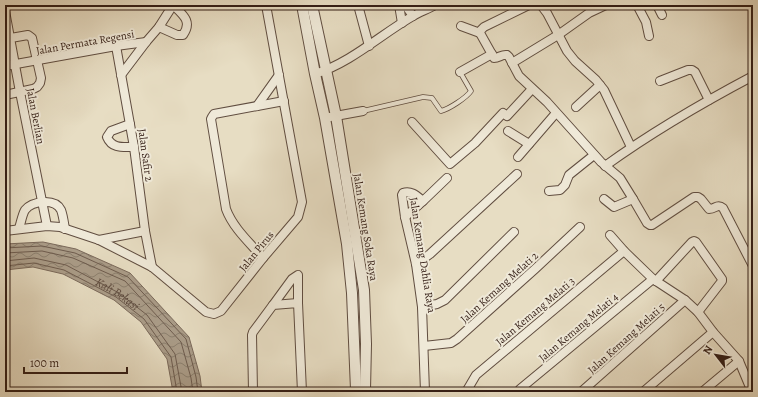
<svg xmlns="http://www.w3.org/2000/svg" width="758" height="397" font-family="Alegreya,serif">
	<style>
		.water { fill: url(#water-waves); stroke: #7a695a }
		.lines { fill: none; stroke-linecap: round; stroke-linejoin: round }
		.shore { stroke: #6e5c4e; stroke-width: 1 }
		.service-casing { stroke: #604d40; stroke-width: 5.5 }
		.minor-casing { stroke: #604d40; stroke-width: 10 }
		.tertiary-casing { stroke: #604d40; stroke-width: 12 }
		.service { stroke: #efe9d8; stroke-width: 4 }
		.minor { stroke: #efe9d8; stroke-width: 8 }
		.tertiary { stroke: #efe9d8; stroke-width: 10 }
		.labels { text-anchor: middle; stroke-width: 4; stroke-linejoin: round; paint-order: stroke }
		.street-label { font-size: 11px; fill: #331d15; stroke: #efe9d8 }
		.water-label { font-size: 12px; font-style: italic; fill: #5d493d; stroke: #efe9d8 }
	</style>
	<defs>
		<pattern id="water-waves" width="16" height="10" patternUnits="userSpaceOnUse"><rect width="16" height="10" fill="#aa9c88"/><path d="M0 5q4-4 8 0t8 0" fill="none" stroke="#8b7f6e"/></pattern>
	</defs>
	<rect width="100%" height="100%" fill="#e7ddc3"/>
	<filter id="stains"><feTurbulence type="fractalNoise" baseFrequency=".005" numOctaves="4"/><feColorMatrix values="0 0 0 0 .2 0 0 0 0 .09 0 0 0 0 .02 0 0 0 .5 -.17"/></filter>
	<radialGradient id="worn" r=".72"><stop offset=".6" stop-color="#630" stop-opacity="0"/><stop offset="1" stop-color="#630" stop-opacity=".3"/></radialGradient>
	<path class="water" d="M 43,242 L 76,249 L 130,273 L 189,337 L 200,376 L 202,392 L 173,392 L 167,359 L 141,322 L 114,300 L 63,274 L 33,267 L 5,270 L 5,244 Z"/>
	<g class="lines">
		<g class="shore">
			<path d="M 5,248 L 42,246 L 75,253 L 128,277 L 186,339 L 196,377 L 198,392"/>
			<path d="M 5,253 L 42,251 L 73,258 L 125,281 L 181,342 L 191,378 L 193,392"/>
			<path id="s1" d="M 5,261 L 34,258 L 66,265 L 119,293 L 147,315 L 175,354 L 182,392"/>
			<path d="M 5,266 L 34,263 L 64,270 L 116,297 L 144,319 L 171,357 L 177,392"/>
		</g>
		<g class="service-casing">
			<path id="service" d="M 363,111 L 423,97 L 432,98 L 441,111 C 449,109 466,98 471,91 L 460,72"/>
		</g>
		<g class="minor-casing">
			<g id="minor">
				<path d="M 358,5 L 369,46"/>
				<path d="M 399,5 L 402,23"/>
				<path d="M 405,5 L 413,16"/>
				<path d="M 529,5 L 484,27 L 481,30 L 480,33 L 494,58 C 499,58 502,54 507,55 L 509,57 L 519,76 L 547,102 L 601,162 L 620,178 L 633,199 L 647,223 L 650,225 L 652,225 L 694,197 L 698,197 L 701,199 L 709,209 C 716,209 717,203 723,208 L 753,266"/>
				<path d="M 541,5 L 547,13 L 567,51 L 575,61 L 596,80 L 604,90 L 631,147"/>
				<path d="M 637,5 L 646,22 L 649,36"/>
				<path d="M 657,5 L 662,15"/>
				<path d="M 5,11 L 20,92 L 47,226"/>
				<path d="M 461,26 L 480,33"/>
				<path d="M 159,27 L 177,35 L 183,35 C 193,21 182,14 173,5"/>
				<path d="M 5,39 L 28,35 L 32,38 L 41,78 L 40,83 L 37,87 L 33,89 L 5,95"/>
				<path d="M 116,46 L 134,147 L 145,231 L 152,267"/>
				<path d="M 512,63 L 558,35 L 589,13 L 606,5"/>
				<path d="M 5,66 L 116,46 L 146,42"/>
				<path d="M 460,72 L 492,54"/>
				<path d="M 315,74 C 352,62 380,35 413,16 C 420,12 428,9 435,5"/>
				<path d="M 121,75 L 146,42 L 159,27 L 173,5"/>
				<path d="M 660,81 L 688,70 L 692,70 L 695,72 L 709,100"/>
				<path d="M 257,106 L 279,75"/>
				<path d="M 576,107 L 600,85"/>
				<path d="M 330,117 L 363,111"/>
				<path d="M 412,122 L 450,164 L 475,143 L 503,113 L 507,116 L 532,89"/>
				<path d="M 130,124 L 111,131 L 107,137 C 112,149 123,147 134,147"/>
				<path d="M 508,131 L 529,144"/>
				<path d="M 518,157 L 556,113"/>
				<path d="M 605,166 C 652,132 702,103 753,76"/>
				<path d="M 549,191 L 560,190 L 565,185 L 569,175 L 594,155"/>
				<path d="M 604,199 L 614,207 L 633,199"/>
				<path d="M 423,201 C 417,196 411,190 403,193 L 402,195 L 405,217 L 416,264 L 422,307 L 425,392"/>
				<path d="M 405,217 L 423,201 L 447,178"/>
				<path d="M 19,228 C 21,223 22,215 25,210 C 32,201 55,198 61,210 C 63,215 64,223 65,229"/>
				<path d="M 5,231 L 47,226 L 60,227 L 99,240 L 152,267 L 206,312 L 214,314 L 221,311 L 263,258 L 298,217 L 302,202 L 266,5"/>
				<path d="M 610,235 L 624,251 L 653,279 L 685,300 L 698,312 L 713,332 L 739,361 L 752,392"/>
				<path d="M 99,240 L 145,231"/>
				<path d="M 263,258 C 250,243 233,228 226,209 L 211,119 L 212,117 L 214,114 L 284,101"/>
				<path d="M 416,264 L 430,254 L 517,174"/>
				<path d="M 656,281 L 692,242 L 694,241 L 696,242 L 722,279 L 722,281 L 698,312"/>
				<path d="M 273,305 L 292,279 L 298,275 L 298,303"/>
				<path d="M 422,307 L 437,304 L 445,300 L 514,232"/>
				<path d="M 424,346 L 451,343 L 457,339 L 535,269 L 580,227"/>
				<path d="M 253,392 L 252,335 L 253,332 L 273,305 L 298,303 L 302,392"/>
				<path d="M 466,392 L 476,375 L 624,251"/>
				<path d="M 518,392 L 520,389 L 653,279"/>
				<path d="M 581,392 L 685,300"/>
				<path d="M 643,392 L 713,332"/>
				<path d="M 702,392 L 739,361"/>
			</g>
		</g>
		<g class="tertiary-casing">
			<g id="tertiary">
				<path d="M 302,5 L 315,74 L 325,118 L 347,244 L 352,293 L 356,390"/>
				<path d="M 312,5 L 336,116 L 364,290 L 366,344 L 365,390"/>
			</g>
		</g>
		<use href="#service" class="service"/>
		<use href="#minor" class="minor"/>
		<use href="#tertiary" class="tertiary"/>
	</g>
	<g class="labels">
		<g class="street-label">
			<text transform="translate(85 42) rotate(-10)" y="4">Jalan Permata Regensi</text>
			<text transform="translate(36 116) rotate(79)" y="4">Jalan Berlian</text>
			<text transform="translate(146 155) rotate(82)" y="4">Jalan Safir 2</text>
			<text transform="translate(366 227) rotate(81)" y="4">Jalan Kemang Soka Raya</text>
			<text transform="translate(256 251) rotate(-51)" y="4">Jalan Pirus</text>
			<text transform="translate(423 255) rotate(81)" y="4">Jalan Kemang Dahlia Raya</text>
			<text transform="translate(499 287) rotate(-42)" y="4">Jalan Kemang Melati 2</text>
			<text transform="translate(535 311) rotate(-40)" y="4">Jalan Kemang Melati 3</text>
			<text transform="translate(578 327) rotate(-40)" y="4">Jalan Kemang Melati 4</text>
			<text transform="translate(626 338) rotate(-42)" y="4">Jalan Kemang Melati 5</text>
		</g>
		<g class="water-label">
			<text dy="4" stroke="none"><textPath href="#s1" startOffset="121">Kali Bekasi</textPath></text>
		</g>
	</g>
	<rect width="758" height="397" fill="none" stroke="#e7ddc3" stroke-width="20"/>
	<rect x="6" y="6" width="746" height="385" fill="none" stroke="#331d15" stroke-width="2"/>
	<rect x="10" y="10" width="738" height="377" fill="none" stroke="#331d15"/>
	<g transform="translate(716 355) rotate(301)" stroke="#efe9d8" stroke-width="3" paint-order="stroke">
	<path d="M0-3L7 15L0 10L-7 15Z" fill="#331d15"/>
	<text y="-6" font-size="11" font-weight="bold" text-anchor="middle" fill="#331d15">N</text>
	</g>
	<path d="M24 367v6h103v-6" fill="none" stroke="#331d15" stroke-width="2"/>
	<text x="30" y="367" font-size="12" fill="#331d15" stroke="#efe9d8" stroke-width="3" paint-order="stroke">100 m</text>
	<rect width="100%" height="100%" filter="url(#stains)"/>
	<rect width="100%" height="100%" fill="url(#worn)"/>
</svg>
